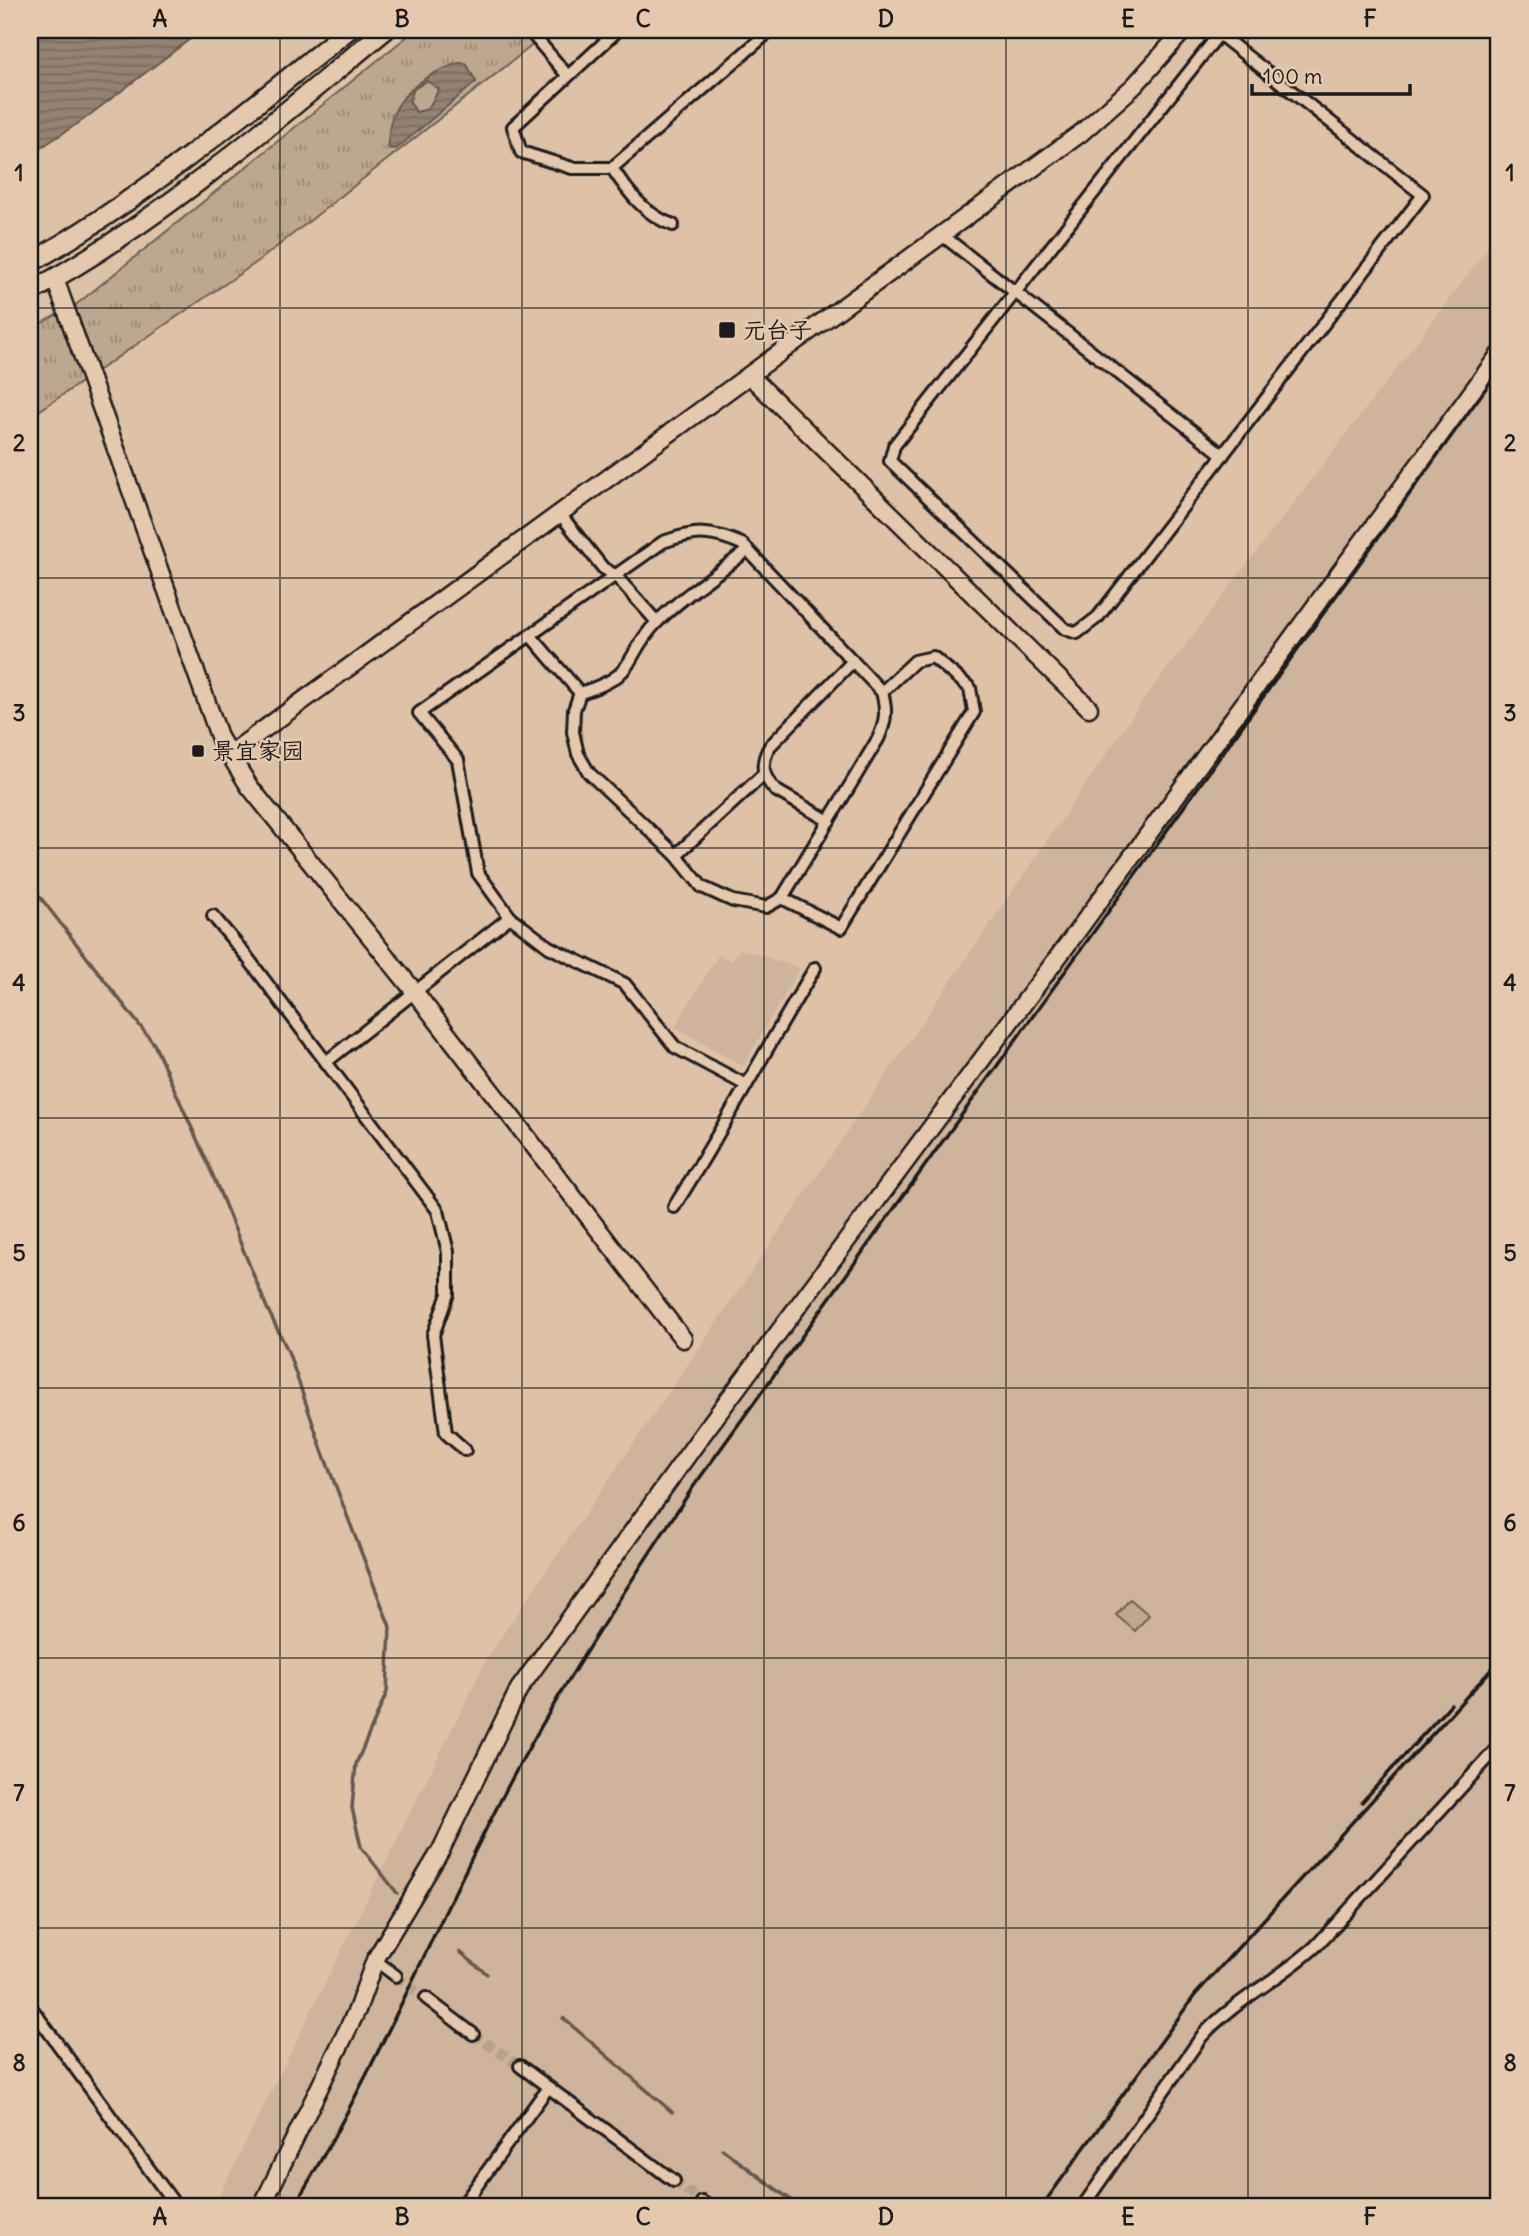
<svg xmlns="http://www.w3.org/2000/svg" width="1529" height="2236" font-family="Delius,'LXGW WenKai TC',sans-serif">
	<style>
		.built { fill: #cdb49a }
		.park { fill: url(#park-tufts); stroke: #6c6256; stroke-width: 2 }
		.garden { fill: #bda78f; stroke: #6c6256; stroke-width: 2 }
		.water { fill: url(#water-rules); stroke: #645950; stroke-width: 2; fill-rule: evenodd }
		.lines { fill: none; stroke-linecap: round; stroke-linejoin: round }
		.stream { stroke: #645950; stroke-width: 3.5 }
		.street-tunnel { stroke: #b6a18a; stroke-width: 10; stroke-dasharray: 10 5; stroke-linecap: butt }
		.street-casing { stroke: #1c1c1c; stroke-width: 16 }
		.secondary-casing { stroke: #1c1c1c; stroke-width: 21 }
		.primary-casing { stroke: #1c1c1c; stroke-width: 23 }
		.street { stroke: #e5c9ac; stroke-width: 10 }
		.secondary { stroke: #e5c9ac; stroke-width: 16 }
		.primary { stroke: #e5c9ac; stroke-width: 18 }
		.rail { stroke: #1c1c1c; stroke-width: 3.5 }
		.grid { fill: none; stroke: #1c1c1c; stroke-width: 2; stroke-opacity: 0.55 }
		.poi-dot { fill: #1c1c1c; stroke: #e5c9ac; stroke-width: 2.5 }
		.labels { text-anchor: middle; stroke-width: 5; stroke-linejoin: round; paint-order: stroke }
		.poi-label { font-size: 23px; fill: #1c1c1c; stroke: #e5c9ac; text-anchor: start }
		.neatline { fill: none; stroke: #1c1c1c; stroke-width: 2.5 }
		.grid-label { font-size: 23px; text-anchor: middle; font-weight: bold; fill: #1c1c1c }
	</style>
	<defs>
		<pattern id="park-tufts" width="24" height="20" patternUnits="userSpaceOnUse" patternTransform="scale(1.75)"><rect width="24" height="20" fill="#bda78f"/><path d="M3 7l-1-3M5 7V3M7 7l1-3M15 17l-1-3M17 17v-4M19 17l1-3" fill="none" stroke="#998774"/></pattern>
		<pattern id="water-rules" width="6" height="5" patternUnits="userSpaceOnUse" patternTransform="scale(1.75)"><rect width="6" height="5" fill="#948272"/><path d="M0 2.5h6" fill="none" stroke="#786a5d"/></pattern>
	</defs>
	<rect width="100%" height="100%" fill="#ddc2a6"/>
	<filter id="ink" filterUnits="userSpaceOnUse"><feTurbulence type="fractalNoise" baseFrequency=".0143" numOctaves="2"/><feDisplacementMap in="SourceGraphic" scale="14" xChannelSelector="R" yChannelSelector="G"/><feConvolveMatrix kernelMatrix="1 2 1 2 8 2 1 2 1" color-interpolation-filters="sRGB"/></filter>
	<g filter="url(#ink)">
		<g class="built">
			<path d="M 1499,234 L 1499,2206 L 214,2206 L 490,1653 L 1142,702 Z"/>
			<path d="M 740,949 L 800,968 L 743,1066 L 675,1027 L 719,954 L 731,961 Z"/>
		</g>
		<path class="park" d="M 415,30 L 520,30 L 534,44 L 260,260 L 30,417 L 30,329 L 77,304 Z"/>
		<path class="garden" d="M 1130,1599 L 1149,1615 L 1135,1631 L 1116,1615 Z"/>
		<g class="water">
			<path d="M 30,30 L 202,30 L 83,120 L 30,155 Z"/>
			<path d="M 459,63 L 466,63 L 476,82 L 396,149 L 389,148 C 384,102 420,76 459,63 ZM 427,81 L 439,89 L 428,109 L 416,112 L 409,100 L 414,89 Z"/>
		</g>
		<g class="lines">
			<g class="stream">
				<path d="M 30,884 L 154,1044 L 209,1166 L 267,1308 L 288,1351 L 323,1453 L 390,1627 L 387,1692 L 356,1764 L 352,1808 L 361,1847 L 397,1893"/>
				<path d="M 460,1952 L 487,1974"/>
				<path d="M 563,2018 L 672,2112"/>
				<path d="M 722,2149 L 799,2206"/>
			</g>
			<g class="street-tunnel">
				<path d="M 396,1976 L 426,1998"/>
				<path d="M 473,2034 L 520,2066"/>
				<path d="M 674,2181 L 702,2202"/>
			</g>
			<g class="street-casing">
				<g id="street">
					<path d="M 529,30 L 567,75"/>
					<path d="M 618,30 L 513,127 L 521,152 L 572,168 L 612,168 L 771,30"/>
					<path d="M 1219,34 L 1423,195 L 1098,617 L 1077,633 L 1065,629 L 890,461 L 894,446 Z"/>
					<path d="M 612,168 C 628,192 645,215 673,225"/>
					<path d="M 942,235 L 1223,455"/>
					<path d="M 560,514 L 603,568 L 615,575 L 657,622"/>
					<path d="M 530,635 L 580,693"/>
					<path d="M 580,693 L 574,710 L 573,732 L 578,754 L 589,773 L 676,855 L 702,887 L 733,901 L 766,907 L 782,898 L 878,739 C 886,722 887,710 882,692 L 742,544 C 709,530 695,531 663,542 L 419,713 L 458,760 L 478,873 L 510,917 L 549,947 L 625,984 L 675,1047 L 744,1084"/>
					<path d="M 580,693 C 641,674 621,659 657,622 C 684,595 718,573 748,550"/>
					<path d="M 829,821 L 775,790 C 762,776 760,763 770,746 L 853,661"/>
					<path d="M 676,855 L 764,774"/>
					<path d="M 782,898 L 841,928 L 974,712 L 970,688 L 933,657 L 915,661 L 882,692"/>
					<path d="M 213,916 L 244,953 L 438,1211 L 448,1252 L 448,1294 L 433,1335 L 446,1433 L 465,1450"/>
					<path d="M 326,1062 L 510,917"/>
					<path d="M 674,1207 C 724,1128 766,1048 815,968"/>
					<path d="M 375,1960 L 396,1976"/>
					<path d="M 426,1998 L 473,2034"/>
					<path d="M 30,2006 L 176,2206"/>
					<path d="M 520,2066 L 674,2181"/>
					<path d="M 702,2202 L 708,2206"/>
					<path d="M 462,2206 L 547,2089"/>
					<path d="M 1083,2206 L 1202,2036 C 1235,2000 1280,1979 1316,1946 L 1499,1746"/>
				</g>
			</g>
			<g class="secondary-casing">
				<g id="secondary">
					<path d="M 55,279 L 220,739 L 249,786 L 414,991 L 683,1339"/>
					<path d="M 750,376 L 1089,708"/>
					<path d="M 230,754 L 1081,133 L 1134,86 L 1184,30"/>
					<path d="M 262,2206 L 357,2010 L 375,1960 L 441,1850 L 519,1689 L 702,1435 L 1070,941 L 1499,355"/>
				</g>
			</g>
			<g class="primary-casing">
				<g id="primary">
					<path d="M 30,263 C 145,197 245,113 348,30"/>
					<path d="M 30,292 C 160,222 272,123 385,30"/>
				</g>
			</g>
			<use href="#street" class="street"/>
			<use href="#secondary" class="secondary"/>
			<use href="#primary" class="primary"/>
			<g class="rail">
				<path d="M 1362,1802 L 1451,1704"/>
				<path d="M 294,2206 C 379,2067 438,1916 515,1773 C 568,1675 630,1583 691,1490 L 1499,370"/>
				<path d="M 1042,2206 L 1195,1995 L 1499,1661"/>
			</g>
		</g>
	</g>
	<path class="grid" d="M 280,30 L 280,2206M 522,30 L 522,2206M 764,30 L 764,2206M 1006,30 L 1006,2206M 1248,30 L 1248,2206M 30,308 L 1499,308M 30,578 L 1499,578M 30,848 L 1499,848M 30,1118 L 1499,1118M 30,1388 L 1499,1388M 30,1658 L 1499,1658M 30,1928 L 1499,1928"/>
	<g class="poi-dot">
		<rect x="718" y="321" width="18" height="18" rx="3.5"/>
		<rect x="191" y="744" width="14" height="14" rx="3.5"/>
	</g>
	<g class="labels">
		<g class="poi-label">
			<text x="743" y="338">元台子</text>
			<text x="212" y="759">景宜家园</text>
		</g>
	</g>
	<rect width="1529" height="2236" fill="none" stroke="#e5c9ac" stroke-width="77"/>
	<path d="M1252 84v10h158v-10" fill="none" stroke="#1c1c1c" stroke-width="3.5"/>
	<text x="1263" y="84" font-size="21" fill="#1c1c1c" stroke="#e5c9ac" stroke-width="5" paint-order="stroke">100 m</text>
	<rect x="38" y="38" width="1452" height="2160" class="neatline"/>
	<g class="grid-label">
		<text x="160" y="27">A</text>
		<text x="402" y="27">B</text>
		<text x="643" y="27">C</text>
		<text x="886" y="27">D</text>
		<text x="1128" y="27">E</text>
		<text x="1370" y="27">F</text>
		<text x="19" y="181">1</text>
		<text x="1510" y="181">1</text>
		<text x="19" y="451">2</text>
		<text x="1510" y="451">2</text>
		<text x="19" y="721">3</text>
		<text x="1510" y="721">3</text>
		<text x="19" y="991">4</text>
		<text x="1510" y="991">4</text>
		<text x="19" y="1261">5</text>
		<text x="1510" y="1261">5</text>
		<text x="19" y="1531">6</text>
		<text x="1510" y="1531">6</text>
		<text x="19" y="1801">7</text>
		<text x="1510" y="1801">7</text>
		<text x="19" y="2071">8</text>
		<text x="1510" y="2071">8</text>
		<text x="160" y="2225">A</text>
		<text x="402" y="2225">B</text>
		<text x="643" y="2225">C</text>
		<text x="886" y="2225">D</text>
		<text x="1128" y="2225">E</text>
		<text x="1370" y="2225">F</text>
	</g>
</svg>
